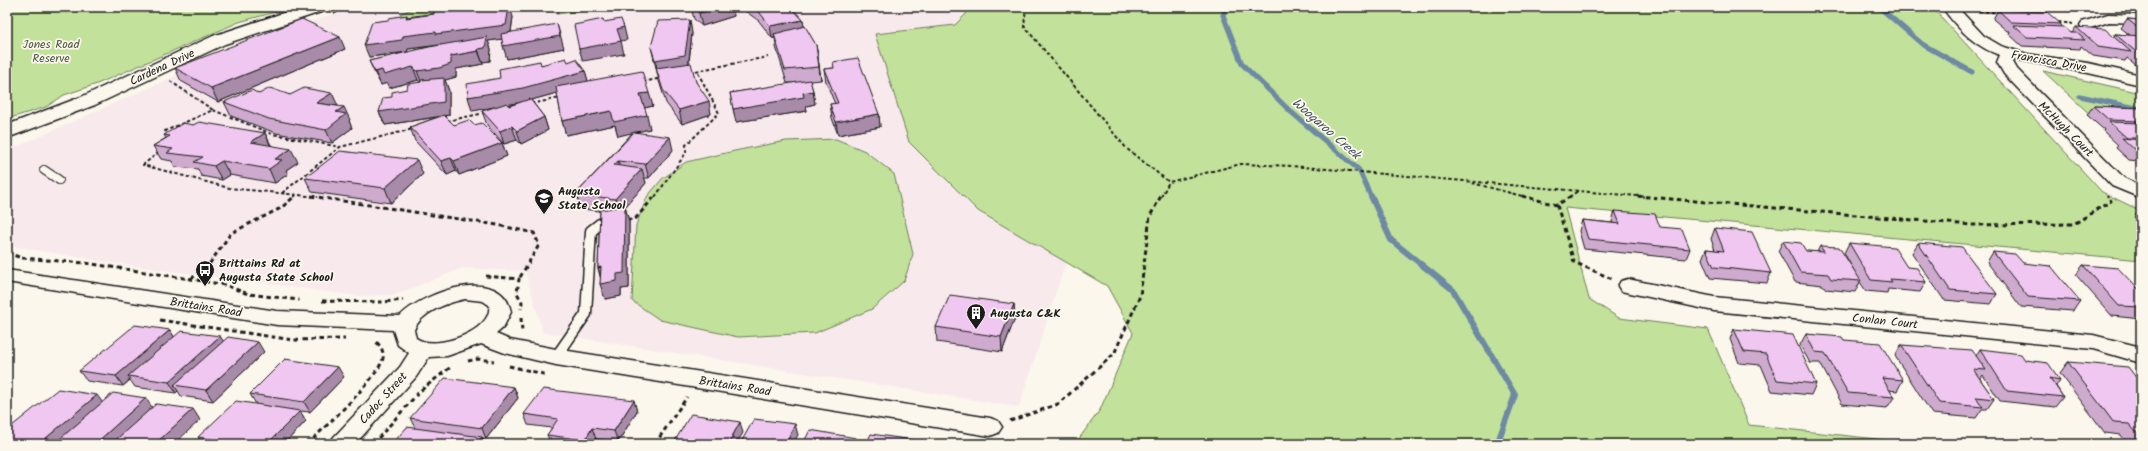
<svg xmlns="http://www.w3.org/2000/svg" width="2148" height="451" font-family="Kalam,sans-serif">
	<style>
		.built { fill: #f8e9ed }
		.green { fill: #c2e19a; stroke: #6f7e5b }
		.lines { fill: none; stroke-linecap: round; stroke-linejoin: round }
		.stream-far1 { stroke: #6d89a4; stroke-width: 5 }
		.stream { stroke: #6d89a4; stroke-width: 6 }
		.service-far1-casing { stroke: #1c1c1c; stroke-width: 10 }
		.service-casing { stroke: #1c1c1c; stroke-width: 13 }
		.minor-casing { stroke: #1c1c1c; stroke-width: 3 }
		.tertiary-casing { stroke: #1c1c1c; stroke-width: 3 }
		.path-far1 { stroke: #1c1c1c; stroke-width: 2; stroke-dasharray: 3.5 2.5; stroke-linecap: butt }
		.path { stroke: #1c1c1c; stroke-width: 3; stroke-dasharray: 4.5 3.5; stroke-linecap: butt }
		.service-far1 { stroke: #fbf7ec; stroke-width: 8 }
		.service { stroke: #fbf7ec; stroke-width: 10 }
		.minor { fill: #fbf7ec; fill-rule: evenodd }
		.tertiary { fill: #fbf7ec; fill-rule: evenodd }
		.wall { fill: #ceabce; stroke: #1c1c1c; fill-rule: evenodd }
		.shaded-wall { fill: #a88ba8; stroke: #1c1c1c }
		.building { fill: #f0c7f0; stroke: #1c1c1c }
		.labels { text-anchor: middle; stroke-width: 3.5; stroke-linejoin: round; paint-order: stroke }
		.park-label { font-size: 12px; fill: #4e5742; stroke: #fbf7ec }
		.street-label { font-size: 12px; fill: #1c1c1c; stroke: #fbf7ec }
		.poi-label { font-size: 12px; font-weight: bold; fill: #1c1c1c; stroke: #fbf7ec; text-anchor: start }
		.water-label { font-size: 13px; font-style: italic; fill: #445360; stroke: #fbf7ec }
	</style>
	<rect width="100%" height="100%" fill="#fbf7ec"/>
	<filter id="ink" filterUnits="userSpaceOnUse"><feTurbulence type="fractalNoise" baseFrequency=".025" numOctaves="2"/><feDisplacementMap in="SourceGraphic" scale="8" xChannelSelector="R" yChannelSelector="G"/><feConvolveMatrix kernelMatrix="1 2 1 2 8 2 1 2 1" color-interpolation-filters="sRGB"/></filter>
	<g filter="url(#ink)">
		<path class="built" d="M 365,7 L 413,7 L 417,13 L 544,7 L 958,7 L 982,16 L 1090,187 L 1019,407 L 543,332 L 525,271 L 463,268 L 394,295 L 358,296 L 113,263 L 12,246 L 7,243 L 7,151 L 258,39 L 330,15 Z"/>
		<g class="green">
			<path d="M 7,7 L 294,7 L 239,22 L 97,84 L 64,95 L 46,107 L 7,119 Z"/>
			<path d="M 416,7 L 457,7 L 457,15 L 412,21 L 400,14 Z"/>
			<path d="M 562,7 L 614,7 L 556,14 Z"/>
			<path d="M 958,7 L 1932,7 L 2102,192 L 2141,211 L 2141,260 L 1565,208 L 1589,299 L 1619,318 L 1708,329 L 1749,425 L 1922,444 L 1075,444 L 1100,410 L 1133,333 L 1107,286 L 978,211 L 909,142 L 875,34 L 955,25 L 967,13 Z"/>
			<path d="M 2043,71 L 2141,93 L 2141,129 L 2095,119 Z"/>
			<path d="M 836,139 L 865,151 L 894,174 L 913,254 L 904,281 L 872,309 L 815,333 L 738,337 L 660,320 L 632,301 L 636,225 L 647,197 L 662,179 L 686,162 L 739,150 L 786,141 Z"/>
		</g>
		<g class="lines">
			<g class="stream-far1">
				<path d="M 1226,7 L 1223,15 L 1242,64 L 1290,111 L 1359,170 L 1371,197"/>
				<path d="M 1879,7 L 1922,44 L 1972,72"/>
				<path d="M 2080,96 L 2141,109"/>
			</g>
			<path class="stream" d="M 1371,196 L 1391,240 L 1453,290 L 1515,395 L 1497,444"/>
			<g class="service-far1-casing">
				<path id="service-far1" d="M 44,170 L 59,180"/>
			</g>
			<g class="service-casing">
				<path id="service" d="M 556,357 L 586,314 L 591,231 L 600,224"/>
			</g>
			<g class="minor-casing">
				<g id="minor">
					<path d="M 1942,7 L 1957,7 L 1984,36 L 2001,46 L 2027,54 L 2088,63 L 2141,75 L 2141,85 L 2088,73 L 2014,59 L 2013,62 L 2017,69 L 2124,178 L 2141,186 L 2141,198 L 2112,186 L 2004,74 L 1997,62 L 2000,55 C 1976,48 1956,27 1942,7 Z"/>
					<path d="M 2108,14 L 2141,15 L 2141,23 L 2109,22 L 2087,29 L 2082,28 L 2080,25 L 2082,22 Z"/>
					<path d="M 7,270 L 277,311 L 400,316 C 423,292 502,264 511,312 L 503,328 L 496,334 L 510,340 L 556,349 L 990,418 L 998,421 L 1002,427 L 998,433 L 990,436 L 556,365 L 505,353 L 481,344 L 447,356 L 429,357 L 416,377 L 355,444 L 329,444 L 333,438 L 400,367 L 409,353 L 398,345 L 393,330 L 277,325 L 7,282 ZM 465,299 L 483,301 L 489,305 C 494,331 435,352 416,338 L 414,330 C 421,312 447,303 465,299 Z"/>
					<path d="M 1628,279 L 1714,297 L 2093,335 L 2141,347 L 2141,363 L 2093,349 L 1714,311 L 1621,291 L 1618,286 L 1621,281 Z"/>
				</g>
			</g>
			<g class="tertiary-casing">
				<path id="tertiary" d="M 301,7 L 326,7 L 324,11 L 225,44 L 95,105 L 7,138 L 7,125 L 81,97 L 213,36 Z"/>
			</g>
			<g class="path-far1">
				<path d="M 1026,7 L 1024,26 L 1127,149 L 1169,182"/>
				<path d="M 1973,10 L 2000,13"/>
				<path d="M 334,13 L 357,7"/>
				<path d="M 2058,22 L 2073,24"/>
				<path d="M 690,72 L 768,57"/>
				<path d="M 170,81 L 213,110 L 165,131 L 170,134"/>
				<path d="M 643,82 L 662,78"/>
				<path d="M 531,104 L 560,98"/>
				<path d="M 213,110 L 272,134 L 340,147"/>
				<path d="M 447,121 L 485,113"/>
				<path d="M 159,152 L 143,165 L 229,188 L 318,197"/>
				<path d="M 1472,183 L 1526,197"/>
				<path d="M 282,193 L 340,147 L 413,129"/>
				<path d="M 2107,195 L 2108,197"/>
				<path d="M 294,197 L 296,195"/>
				<path d="M 655,197 L 686,153 L 686,145 L 719,113 L 697,71"/>
				<path d="M 1161,197 L 1169,182 L 1241,164 L 1292,166 L 1648,197"/>
				<path d="M 1569,197 L 1578,191"/>
			</g>
			<g class="path">
				<path d="M 311,196 L 497,225 L 534,233 L 539,245 L 519,279"/>
				<path d="M 1522,196 L 1557,205 L 1571,196"/>
				<path d="M 1637,196 L 1971,225 L 2074,224 L 2111,201 L 2108,196"/>
				<path d="M 1557,205 L 1574,262 L 1612,279"/>
				<path d="M 627,220 L 636,218 L 655,196"/>
				<path d="M 7,253 L 22,258 L 85,263 L 191,279 L 225,285 L 248,294 L 299,300"/>
				<path d="M 486,276 L 519,279 L 517,293 L 522,302 L 521,309"/>
				<path d="M 191,279 L 210,263 L 231,233 L 281,208 L 295,196"/>
				<path d="M 322,301 L 383,302 L 403,300"/>
				<path d="M 521,318 L 522,332"/>
				<path d="M 160,320 L 293,340 L 345,339"/>
				<path d="M 468,361 L 478,359 L 494,361"/>
				<path d="M 509,366 L 548,375"/>
				<path d="M 1010,421 L 1058,404 L 1114,354 L 1140,296 L 1150,216 L 1161,196"/>
				<path d="M 308,444 C 324,427 379,378 383,358 C 384,350 380,345 374,340"/>
				<path d="M 373,444 L 420,391 L 452,366"/>
				<path d="M 655,444 L 687,397"/>
			</g>
			<use href="#service-far1" class="service-far1"/>
			<use href="#service" class="service"/>
			<use href="#minor" class="minor"/>
			<use href="#tertiary" class="tertiary"/>
		</g>
		<g class="wall">
			<path d="M 691,7 L 732,7 L 734,16 L 702,26 L 694,19 Z"/>
			<path d="M 744,7 L 791,7 L 803,20 L 804,26 L 816,45 L 821,80 L 810,81 L 813,91 L 815,104 L 806,106 L 807,111 L 736,122 L 730,93 L 796,83 L 787,83 L 776,47 L 775,38 L 772,38 L 759,21 L 744,10 Z"/>
			<path d="M 1998,10 L 2061,24 L 2060,27 L 2071,33 L 2072,33 L 2076,27 L 2114,37 L 2115,34 L 2130,35 L 2121,28 L 2127,19 L 2141,20 L 2141,69 L 2127,58 L 2125,61 L 2093,56 L 2081,46 L 2080,49 L 2022,46 L 2009,34 L 2010,31 L 2007,31 L 1993,19 Z"/>
			<path d="M 452,11 L 513,17 L 511,32 L 564,48 L 507,59 L 502,39 L 488,41 L 491,49 L 490,61 L 482,62 L 483,64 L 456,69 L 456,77 L 445,80 L 449,91 L 449,115 L 444,116 L 454,125 L 474,125 L 502,143 L 507,156 L 459,175 L 456,171 L 447,175 L 415,141 L 410,127 L 438,117 L 385,125 L 379,112 L 392,97 L 420,82 L 418,80 L 389,88 L 387,83 L 381,85 L 375,74 L 369,61 L 404,53 L 369,57 L 407,15 L 407,17 ZM 434,46 L 407,52 L 408,49 Z"/>
			<path d="M 692,33 L 689,63 L 696,82 L 711,114 L 682,124 L 666,103 L 659,81 L 656,68 L 651,47 Z"/>
			<path d="M 345,49 L 218,102 L 181,81 L 175,68 Z"/>
			<path d="M 568,62 L 585,71 L 588,81 L 653,106 L 644,108 L 650,129 L 634,132 L 673,150 L 649,178 L 644,178 L 646,183 L 625,207 L 629,221 L 629,288 L 621,289 L 621,296 L 605,299 L 600,276 L 598,268 L 600,211 L 581,209 L 576,194 L 633,132 L 618,136 L 615,125 L 566,135 L 562,121 L 557,93 L 531,100 L 544,117 L 548,130 L 521,144 L 517,140 L 504,144 L 487,125 L 482,111 L 498,106 L 472,111 L 500,78 L 541,65 ZM 518,103 L 509,106 L 508,104 Z"/>
			<path d="M 834,68 L 879,114 L 880,127 L 838,135 L 832,118 L 830,104 L 835,104 L 826,82 L 824,69 Z"/>
			<path d="M 259,94 L 290,95 L 337,106 L 350,120 L 349,121 L 352,128 L 332,143 L 276,133 L 231,116 L 224,102 Z"/>
			<path d="M 2093,106 L 2141,108 L 2141,170 L 2136,165 L 2139,161 L 2129,160 L 2116,148 L 2118,145 L 2103,131 L 2104,129 L 2103,129 L 2087,115 Z"/>
			<path d="M 193,125 L 265,133 L 271,145 L 298,162 L 286,170 L 288,174 L 275,183 L 230,175 L 222,180 L 201,176 L 198,169 L 175,167 L 172,161 L 161,159 L 153,146 L 166,138 L 164,135 Z"/>
			<path d="M 423,174 L 391,203 L 312,192 L 305,178 Z"/>
			<path d="M 2141,206 L 2141,224 L 2134,217 Z"/>
			<path d="M 1615,211 L 1660,227 L 1690,249 L 1686,259 L 1584,249 L 1579,231 L 1582,220 L 1613,223 L 1612,221 Z"/>
			<path d="M 1715,228 L 1771,273 L 1767,283 L 1710,278 L 1702,259 L 1706,249 L 1715,250 L 1711,239 Z"/>
			<path d="M 1783,241 L 1806,251 L 1817,252 L 1820,246 L 1856,274 L 1844,253 L 1849,243 L 1907,267 L 1926,282 L 1920,292 L 1888,289 L 1887,293 L 1866,291 L 1860,282 L 1855,292 L 1826,289 L 1823,285 L 1795,282 L 1778,251 Z"/>
			<path d="M 1918,243 L 1997,294 L 1991,304 L 1944,300 L 1912,253 Z"/>
			<path d="M 1993,252 L 2023,263 L 2080,301 L 2073,311 L 2021,307 L 1987,262 Z"/>
			<path d="M 2083,265 L 2137,288 L 2141,289 L 2141,319 L 2112,316 L 2076,275 Z"/>
			<path d="M 1014,304 L 1015,318 L 1002,352 L 937,342 L 936,327 Z"/>
			<path d="M 1734,329 L 1816,384 L 1811,395 L 1772,391 L 1761,365 L 1739,363 L 1730,339 Z"/>
			<path d="M 170,330 L 174,337 L 223,341 L 264,352 L 213,401 L 181,396 L 178,391 L 176,393 L 135,387 L 130,380 L 123,386 L 87,381 L 79,371 Z"/>
			<path d="M 1806,334 L 1844,340 L 1903,380 L 1897,391 L 1889,390 L 1894,397 L 1887,408 L 1842,404 L 1820,363 L 1810,363 L 1800,345 Z"/>
			<path d="M 1901,345 L 1976,356 L 1980,349 L 2025,360 L 2060,380 L 2056,386 L 2063,397 L 2055,407 L 2000,401 L 1983,375 L 1980,379 L 1994,399 L 1987,409 L 1982,409 L 1976,418 L 1932,414 L 1895,356 Z"/>
			<path d="M 2068,362 L 2141,384 L 2141,444 L 2127,443 L 2121,435 L 2105,433 L 2060,373 Z"/>
			<path d="M 344,377 L 310,412 L 300,411 L 306,421 L 284,444 L 202,444 L 198,437 L 256,404 L 250,394 Z"/>
			<path d="M 514,387 L 518,398 L 486,439 L 483,438 L 485,444 L 392,444 L 415,428 L 410,418 Z"/>
			<path d="M 637,411 L 618,442 L 596,439 L 593,444 L 551,444 L 547,435 L 552,428 L 528,425 L 524,414 Z"/>
		</g>
		<g class="shaded-wall">
			<path d="M 509,7 L 510,7 L 513,17 L 510,38 L 488,41 L 491,49 L 490,61 L 482,62 L 478,49 L 439,45 L 408,49 L 407,52 L 369,57 L 364,45 L 403,36 Z"/>
			<path d="M 721,7 L 732,7 L 734,16 L 702,26 L 699,13 Z"/>
			<path d="M 690,20 L 692,33 L 688,68 L 658,73 L 655,60 Z"/>
			<path d="M 803,20 L 805,32 L 774,34 L 775,38 L 772,38 L 770,26 Z"/>
			<path d="M 557,24 L 564,48 L 507,59 L 503,46 Z"/>
			<path d="M 624,27 L 627,40 L 621,41 L 624,54 L 583,61 L 579,49 L 617,29 Z"/>
			<path d="M 340,37 L 345,49 L 218,102 L 211,88 Z"/>
			<path d="M 816,45 L 818,57 L 821,80 L 819,67 Z"/>
			<path d="M 478,51 L 483,64 L 456,69 L 456,77 L 445,80 L 449,91 L 449,115 L 385,125 L 379,112 L 422,84 L 417,71 L 451,56 Z"/>
			<path d="M 413,67 L 418,80 L 389,88 L 387,83 L 381,85 L 375,72 L 382,70 Z"/>
			<path d="M 585,71 L 589,84 L 528,101 L 472,111 L 468,97 Z"/>
			<path d="M 813,91 L 815,104 L 806,106 L 807,111 L 736,122 L 733,109 L 803,93 Z"/>
			<path d="M 332,93 L 338,106 L 316,103 Z"/>
			<path d="M 649,93 L 653,106 L 644,108 L 640,94 Z"/>
			<path d="M 709,101 L 711,114 L 682,124 L 679,110 Z"/>
			<path d="M 344,107 L 350,120 L 349,121 L 352,128 L 332,143 L 326,130 L 336,112 Z"/>
			<path d="M 611,111 L 647,115 L 650,129 L 618,136 L 615,125 L 566,135 L 562,121 Z"/>
			<path d="M 879,114 L 880,127 L 838,135 L 836,122 Z"/>
			<path d="M 544,117 L 548,130 L 521,144 L 517,131 Z"/>
			<path d="M 512,126 L 517,140 L 504,144 L 500,131 Z"/>
			<path d="M 265,133 L 271,147 L 251,142 Z"/>
			<path d="M 670,137 L 673,150 L 649,178 L 645,164 Z"/>
			<path d="M 502,143 L 507,156 L 459,175 L 454,161 Z"/>
			<path d="M 291,149 L 298,162 L 286,170 L 288,174 L 275,183 L 269,169 L 275,159 Z"/>
			<path d="M 451,158 L 456,171 L 447,175 L 441,161 Z"/>
			<path d="M 417,160 L 423,174 L 391,203 L 385,188 Z"/>
			<path d="M 222,161 L 230,175 L 222,180 L 214,166 Z"/>
			<path d="M 618,161 L 622,175 L 614,165 Z"/>
			<path d="M 642,169 L 646,183 L 625,207 L 629,221 L 629,288 L 621,289 L 621,296 L 605,299 L 600,284 L 619,213 L 615,199 Z"/>
			<path d="M 601,267 L 602,282 L 598,268 Z"/>
			<path d="M 1014,304 L 1015,318 L 1002,352 L 1001,337 Z"/>
			<path d="M 170,330 L 176,340 L 128,376 L 130,380 L 123,386 L 116,376 Z"/>
			<path d="M 220,336 L 227,347 L 174,385 L 178,391 L 176,393 L 169,382 Z"/>
			<path d="M 258,342 L 264,352 L 213,401 L 206,390 Z"/>
			<path d="M 338,367 L 344,377 L 310,412 L 304,402 Z"/>
			<path d="M 514,387 L 518,398 L 486,439 L 482,428 Z"/>
			<path d="M 97,395 L 105,406 L 60,444 L 39,444 Z"/>
			<path d="M 146,398 L 153,409 L 115,444 L 95,444 Z"/>
			<path d="M 634,400 L 637,411 L 618,442 L 614,431 Z"/>
			<path d="M 193,409 L 200,420 L 174,444 L 155,444 Z"/>
			<path d="M 300,411 L 306,421 L 284,444 L 267,444 Z"/>
			<path d="M 740,422 L 743,433 L 736,444 L 728,444 Z"/>
			<path d="M 795,424 L 798,435 L 793,444 L 786,444 Z"/>
			<path d="M 592,428 L 596,439 L 593,444 L 587,444 L 585,440 Z"/>
			<path d="M 482,437 L 485,444 L 476,444 Z"/>
			<path d="M 856,438 L 857,444 L 853,444 Z"/>
		</g>
		<g class="building">
			<path d="M 478,7 L 509,7 L 506,25 L 436,34 L 436,32 L 403,36 L 402,40 L 364,45 L 372,22 L 388,20 L 389,18 L 407,15 L 406,18 L 434,14 L 434,11 L 452,9 L 451,12 Z"/>
			<path d="M 692,7 L 721,7 L 699,13 Z"/>
			<path d="M 754,7 L 791,7 L 803,20 L 770,26 L 757,9 Z"/>
			<path d="M 1998,10 L 2047,12 L 2061,24 L 2011,22 Z"/>
			<path d="M 302,19 L 340,37 L 211,88 L 175,68 Z"/>
			<path d="M 603,19 L 604,22 L 621,19 L 624,27 L 617,29 L 621,41 L 579,49 L 574,25 Z"/>
			<path d="M 2127,19 L 2141,20 L 2141,30 Z"/>
			<path d="M 690,20 L 685,55 L 655,60 L 651,47 L 658,21 Z"/>
			<path d="M 557,24 L 560,36 L 503,46 L 501,34 Z"/>
			<path d="M 2013,25 L 2064,27 L 2071,33 L 2077,33 L 2085,40 L 2027,37 Z"/>
			<path d="M 805,26 L 816,45 L 819,67 L 785,70 L 774,34 Z"/>
			<path d="M 2076,27 L 2105,29 L 2131,52 L 2098,47 Z"/>
			<path d="M 2115,34 L 2141,36 L 2141,56 Z"/>
			<path d="M 487,37 L 485,48 L 478,49 L 478,51 L 451,56 L 451,64 L 439,68 L 417,71 L 413,67 L 384,75 L 382,70 L 375,72 L 369,61 L 429,47 Z"/>
			<path d="M 566,58 L 568,62 L 576,59 L 585,71 L 523,88 L 468,97 L 467,84 L 500,78 L 499,69 L 540,61 L 541,65 Z"/>
			<path d="M 858,58 L 879,114 L 836,122 L 830,104 L 838,103 L 824,69 L 834,68 L 833,62 Z"/>
			<path d="M 691,63 L 696,82 L 709,101 L 679,110 L 663,90 L 656,68 Z"/>
			<path d="M 642,71 L 649,93 L 640,94 L 647,115 L 614,122 L 611,111 L 562,121 L 556,87 Z"/>
			<path d="M 444,78 L 444,102 L 379,112 L 383,98 L 392,97 L 392,92 L 407,89 L 408,84 L 421,82 L 421,80 Z"/>
			<path d="M 810,80 L 813,91 L 803,93 L 804,97 L 733,109 L 730,93 Z"/>
			<path d="M 270,88 L 290,95 L 304,88 L 332,93 L 316,103 L 344,107 L 336,112 L 346,114 L 326,130 L 269,119 L 224,102 L 252,90 L 259,94 Z"/>
			<path d="M 530,99 L 544,117 L 517,131 L 512,126 L 500,131 L 482,111 L 507,103 L 509,106 Z"/>
			<path d="M 2093,106 L 2141,108 L 2141,121 L 2109,120 Z"/>
			<path d="M 444,115 L 454,125 L 469,120 L 474,125 L 482,123 L 502,143 L 454,161 L 451,158 L 441,161 L 410,127 Z"/>
			<path d="M 199,122 L 265,133 L 251,142 L 291,149 L 275,159 L 282,160 L 269,169 L 222,161 L 214,166 L 194,162 L 203,157 L 167,153 L 173,149 L 153,146 L 170,136 L 164,135 L 183,123 L 193,125 Z"/>
			<path d="M 2109,122 L 2141,123 L 2141,138 L 2127,138 Z"/>
			<path d="M 634,132 L 670,137 L 645,164 L 618,161 L 614,165 L 642,169 L 615,199 L 576,194 Z"/>
			<path d="M 2122,138 L 2141,140 L 2141,151 L 2135,150 Z"/>
			<path d="M 340,151 L 417,160 L 385,188 L 305,178 Z"/>
			<path d="M 625,206 L 624,273 L 617,274 L 617,281 L 600,284 L 601,267 L 598,268 L 600,210 Z"/>
			<path d="M 1615,211 L 1655,214 L 1660,227 L 1682,229 L 1690,249 L 1588,239 L 1582,220 L 1620,224 Z"/>
			<path d="M 1715,228 L 1752,232 L 1771,273 L 1714,267 L 1706,249 L 1724,251 Z"/>
			<path d="M 1783,241 L 1801,243 L 1806,251 L 1824,252 L 1820,246 L 1839,247 L 1861,281 L 1831,279 L 1828,274 L 1800,272 Z"/>
			<path d="M 1849,243 L 1894,247 L 1907,267 L 1917,268 L 1926,282 L 1890,279 L 1892,282 L 1871,280 Z"/>
			<path d="M 1918,243 L 1962,247 L 1997,294 L 1950,290 Z"/>
			<path d="M 1993,252 L 2015,254 L 2023,263 L 2051,266 L 2080,301 L 2028,297 Z"/>
			<path d="M 2083,265 L 2118,268 L 2137,288 L 2141,289 L 2141,307 L 2119,306 Z"/>
			<path d="M 950,295 L 1014,304 L 1001,337 L 936,327 Z"/>
			<path d="M 135,325 L 170,330 L 116,376 L 79,371 Z"/>
			<path d="M 1734,329 L 1793,335 L 1816,384 L 1777,380 L 1766,354 L 1744,352 Z"/>
			<path d="M 181,331 L 220,336 L 169,382 L 128,376 Z"/>
			<path d="M 1806,334 L 1842,337 L 1844,340 L 1880,343 L 1903,380 L 1882,378 L 1894,397 L 1848,393 L 1825,353 L 1815,352 Z"/>
			<path d="M 228,337 L 258,342 L 206,390 L 174,385 Z"/>
			<path d="M 1901,345 L 1972,350 L 1986,370 L 1973,369 L 1994,399 L 1976,397 L 1983,407 L 1939,403 Z"/>
			<path d="M 1980,349 L 2021,354 L 2025,360 L 2048,363 L 2060,380 L 2050,378 L 2063,397 L 2007,391 Z"/>
			<path d="M 285,359 L 338,367 L 304,402 L 250,394 Z"/>
			<path d="M 2068,362 L 2128,367 L 2141,384 L 2141,432 L 2136,432 L 2129,424 L 2114,423 Z"/>
			<path d="M 445,378 L 514,387 L 482,428 L 410,418 Z"/>
			<path d="M 58,389 L 97,395 L 39,444 L 14,444 L 7,443 L 7,430 Z"/>
			<path d="M 543,389 L 634,400 L 614,431 L 592,428 L 585,440 L 547,435 L 558,419 L 524,414 Z"/>
			<path d="M 113,393 L 146,398 L 95,444 L 54,444 Z"/>
			<path d="M 236,401 L 300,411 L 267,444 L 243,444 L 198,437 Z"/>
			<path d="M 156,404 L 193,409 L 155,444 L 111,444 Z"/>
			<path d="M 691,414 L 740,422 L 728,444 L 673,444 Z"/>
			<path d="M 754,419 L 795,424 L 786,444 L 740,444 Z"/>
			<path d="M 407,427 L 482,437 L 476,444 L 392,444 Z"/>
			<path d="M 810,430 L 856,438 L 853,444 L 803,444 Z"/>
			<path d="M 871,434 L 913,440 L 912,444 L 866,444 Z"/>
			<path d="M 505,441 L 522,444 L 503,444 Z"/>
		</g>
	</g>
	<defs>
		<g id="school-pin" transform="scale(1)"><path d="M0 17L-7.5 6A9.5 9.5 0 1 1 7.5 6Z" fill="#1c1c1c" stroke="#fbf7ec"/><path d="M0-5L7-2L0 1L-7-2ZM-4 1L0 2.5L4 1V4Q0 6-4 4Z" fill="#fff"/></g>
		<g id="bus-pin" transform="scale(1)"><path d="M0 17L-7.5 6A9.5 9.5 0 1 1 7.5 6Z" fill="#1c1c1c" stroke="#fbf7ec"/><path d="M-5-6H5V4H4V6H2V4H-2V6H-4V4H-5ZM-3.5-4V0h7V-4ZM-3.5 1.2v1.5H-2V1.2ZM2 1.2v1.5H3.5V1.2Z" fill="#fff"/></g>
		<g id="building-pin" transform="scale(1)"><path d="M0 17L-7.5 6A9.5 9.5 0 1 1 7.5 6Z" fill="#1c1c1c" stroke="#fbf7ec"/><path d="M-4-6H4V6H1V3H-1V6H-4ZM-2.5-4.3h1.7v1.8h-1.7ZM.8-4.3h1.7v1.8H.8ZM-2.5-1h1.7V.8h-1.7ZM.8-1h1.7V.8H.8Z" fill="#fff"/></g>
	</defs>
	<g fill-rule="evenodd">
		<use href="#school-pin" x="544" y="198"/>
		<use href="#bus-pin" x="205" y="270"/>
		<use href="#building-pin" x="976" y="313"/>
	</g>
	<g class="labels">
		<g class="park-label">
			<text x="51" y="48">Jones Road<tspan x="51" dy="14">Reserve</tspan></text>
		</g>
		<g class="street-label">
			<text transform="translate(2049 61) rotate(10)" y="4">Francisca Drive</text>
			<text transform="translate(162 67) rotate(-25)" y="4">Cardena Drive</text>
			<text transform="translate(2066 129) rotate(45)" y="4">McHugh Court</text>
			<text transform="translate(206 307) rotate(9)" y="4">Brittains Road</text>
			<text transform="translate(1885 321) rotate(6)" y="4">Conlan Court</text>
			<text transform="translate(735 386) rotate(9)" y="4">Brittains Road</text>
			<text transform="translate(383 398) rotate(-48)" y="4">Cadoc Street</text>
		</g>
		<g class="poi-label">
			<text x="558" y="195">Augusta<tspan x="558" dy="14">State School</tspan></text>
			<text x="219" y="267">Brittains Rd at<tspan x="219" dy="14">Augusta State School</tspan></text>
			<text x="990" y="317">Augusta C&amp;K</text>
		</g>
		<g class="water-label">
			<text transform="translate(1327 128) rotate(41)" y="5">Woogaroo Creek</text>
		</g>
	</g>
	<rect width="2148" height="451" fill="none" stroke="#fbf7ec" stroke-width="24"/>
	<rect x="12" y="12" width="2124" height="427" fill="none" stroke="#1c1c1c" stroke-width="1.5" filter="url(#ink)"/>
</svg>
